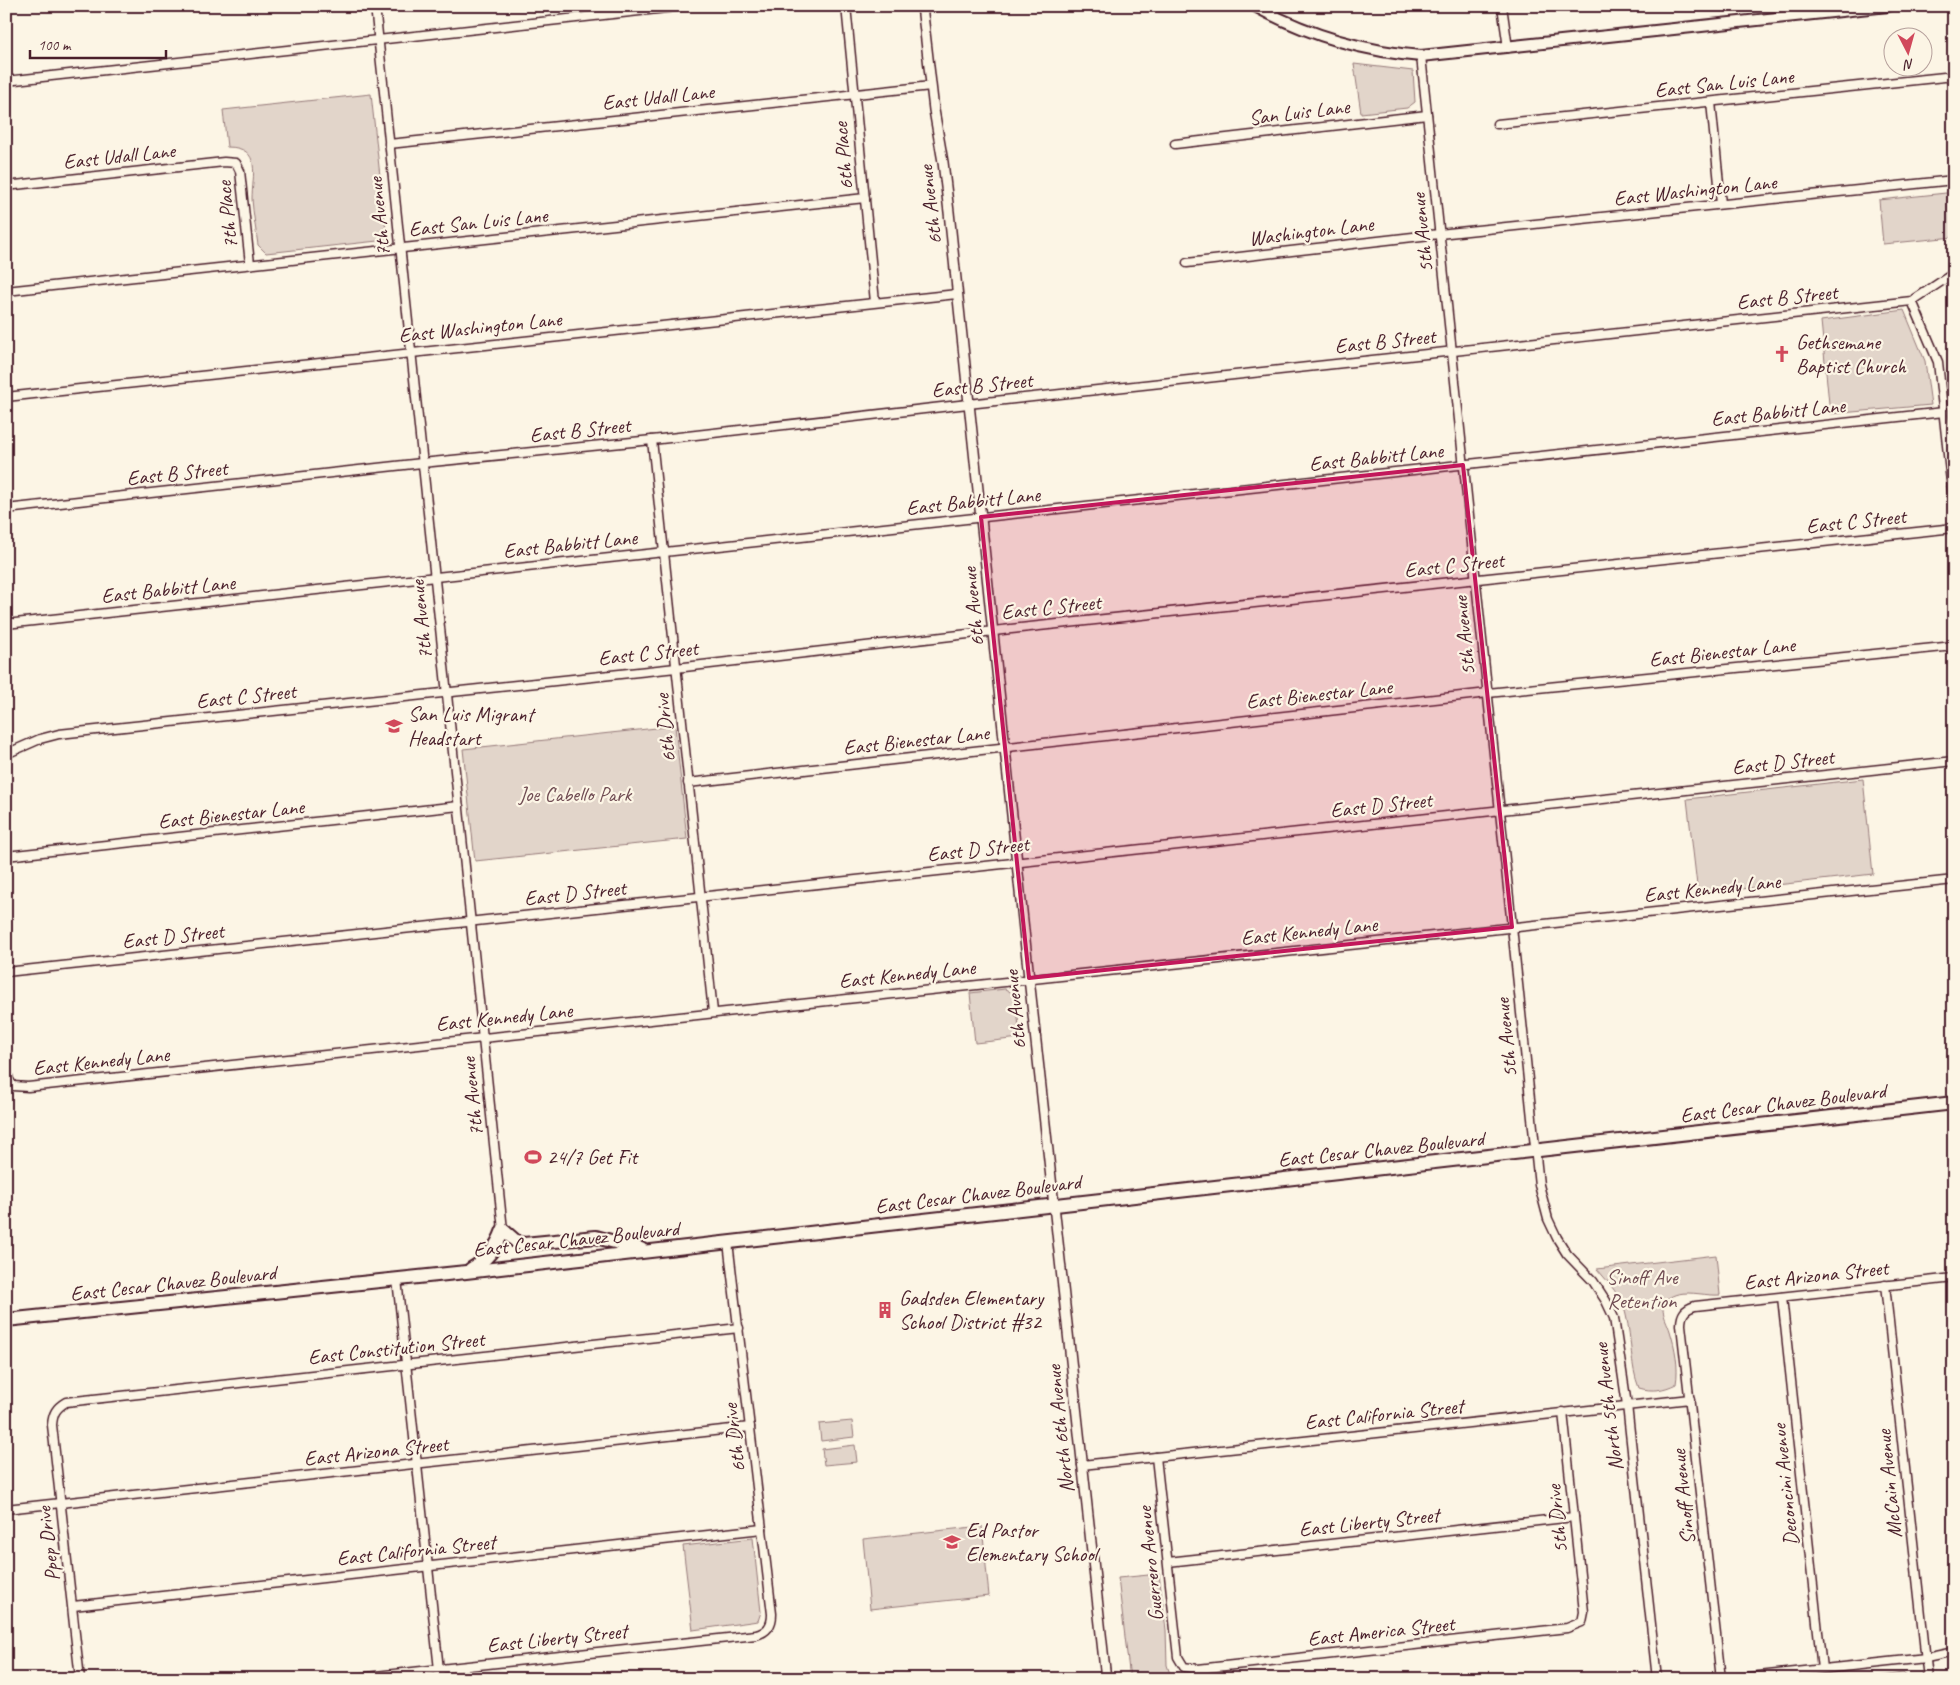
<svg xmlns="http://www.w3.org/2000/svg" width="1960" height="1685" font-family="Caveat,sans-serif">
	<style>
		.green { fill: #e2d5ca; stroke: #967a7a }
		.lines { fill: none; stroke-linecap: round; stroke-linejoin: round }
		.minor-casing { stroke: #4a1f2b; stroke-width: 11 }
		.tertiary-casing { stroke: #4a1f2b; stroke-width: 12 }
		.secondary-casing { stroke: #4a1f2b; stroke-width: 14 }
		.trunk-casing { stroke: #4a1f2b; stroke-width: 16 }
		.minor { stroke: #fcf5e5; stroke-width: 8 }
		.tertiary { stroke: #fcf5e5; stroke-width: 9 }
		.secondary { stroke: #fcf5e5; stroke-width: 10 }
		.trunk { stroke: #fcf5e5; stroke-width: 12 }
		.marked { fill: #c2185b; fill-opacity: 0.2; stroke: #c2185b; stroke-width: 4; stroke-linejoin: round }
		.labels { text-anchor: middle; stroke-width: 4.5; stroke-linejoin: round; paint-order: stroke }
		.street-label { font-size: 21px; fill: #4a1f2b; stroke: #fcf5e5 }
		.poi-label { font-size: 21px; fill: #4a1f2b; stroke: #fcf5e5; text-anchor: start }
		.park-label { font-size: 21px; fill: #704c53; stroke: #fcf5e5 }
	</style>
	<rect width="100%" height="100%" fill="#fcf5e5"/>
	<filter id="ink" filterUnits="userSpaceOnUse"><feTurbulence type="fractalNoise" baseFrequency=".02" numOctaves="2"/><feDisplacementMap in="SourceGraphic" scale="10" xChannelSelector="R" yChannelSelector="G"/><feConvolveMatrix kernelMatrix="1 2 1 2 8 2 1 2 1" color-interpolation-filters="sRGB"/></filter>
	<g filter="url(#ink)">
		<g class="green">
			<path d="M 1354,64 L 1413,71 L 1415,102 L 1407,108 L 1361,113 Z"/>
			<path d="M 371,94 L 387,240 L 266,253 L 258,245 C 256,230 253,214 252,199 C 252,176 263,147 227,147 L 223,110 Z"/>
			<path d="M 1946,193 L 1954,193 L 1954,237 L 1883,244 L 1879,200 Z"/>
			<path d="M 1904,310 L 1925,361 L 1931,405 L 1830,414 L 1821,321 Z"/>
			<path d="M 675,726 L 687,839 L 475,861 L 463,749 Z"/>
			<path d="M 1863,779 L 1873,874 L 1698,894 L 1687,799 Z"/>
			<path d="M 1005,989 L 1009,991 L 1016,997 L 1020,1038 L 975,1043 L 970,993 Z"/>
			<path d="M 1716,1255 L 1720,1295 C 1707,1296 1691,1291 1678,1294 C 1670,1296 1663,1300 1663,1309 C 1663,1316 1668,1324 1670,1331 C 1675,1347 1679,1367 1676,1384 C 1664,1390 1652,1392 1639,1388 C 1630,1365 1632,1340 1626,1315 C 1623,1298 1608,1282 1597,1269 Z"/>
			<path d="M 852,1421 L 854,1437 L 821,1441 L 819,1424 Z"/>
			<path d="M 855,1445 L 857,1462 L 824,1465 L 822,1449 Z"/>
			<path d="M 982,1526 L 989,1596 L 870,1609 L 863,1539 Z"/>
			<path d="M 753,1538 L 761,1612 L 758,1621 L 693,1630 L 683,1546 Z"/>
			<path d="M 1159,1574 L 1166,1630 L 1167,1665 L 1170,1674 L 1175,1679 L 1130,1679 L 1118,1578 Z"/>
			<path d="M 1903,1673 L 1910,1679 L 1863,1679 Z"/>
		</g>
		<g class="lines">
			<g class="minor-casing">
				<g id="minor">
					<path d="M 375,6 L 503,1230"/>
					<path d="M 846,6 L 875,302"/>
					<path d="M 1502,6 L 1508,48"/>
					<path d="M 1421,56 L 1539,1185 L 1548,1219 L 1557,1238 L 1567,1254 L 1593,1281 L 1606,1301 L 1614,1318 L 1627,1405 L 1657,1679"/>
					<path d="M 6,81 L 685,6"/>
					<path d="M 1711,102 L 1721,204"/>
					<path d="M 1497,124 L 1954,76"/>
					<path d="M 389,144 L 931,86"/>
					<path d="M 1175,144 L 1427,115"/>
					<path d="M 6,186 L 224,162 L 236,163 L 240,171 L 250,264"/>
					<path d="M 1187,263 L 1439,234 L 1954,180"/>
					<path d="M 6,291 L 865,198"/>
					<path d="M 1912,301 L 1938,362 L 1954,510"/>
					<path d="M 6,397 L 957,294"/>
					<path d="M 652,440 L 713,1012"/>
					<path d="M 6,509 L 422,463 L 652,440 L 968,404 L 1912,301 L 1954,273"/>
					<path d="M 6,624 L 1944,412"/>
					<path d="M 6,754 L 40,739 L 59,734 L 676,668 L 1011,629 L 1954,528"/>
					<path d="M 688,783 L 1488,693 L 1954,646"/>
					<path d="M 6,856 L 459,806"/>
					<path d="M 6,972 L 1954,761"/>
					<path d="M 6,1068 L 9,1080 L 13,1086 L 28,1087 L 1954,880"/>
					<path d="M 397,1279 L 440,1679"/>
					<path d="M 1885,1285 L 1928,1679"/>
					<path d="M 1782,1297 L 1822,1669"/>
					<path d="M 1156,1457 L 1178,1657 L 1184,1667 L 1198,1669 L 1567,1628 L 1582,1622 L 1584,1612 L 1563,1412"/>
					<path d="M 1082,1465 L 1690,1399"/>
					<path d="M 6,1509 L 750,1427"/>
					<path d="M 1168,1562 L 1574,1517"/>
					<path d="M 73,1606 L 762,1529"/>
					<path d="M 80,1679 L 52,1425 C 53,1413 56,1408 66,1402 L 739,1328"/>
					<path d="M 348,1679 L 756,1635 C 767,1632 772,1626 772,1614 L 728,1242"/>
					<path d="M 1721,1679 L 1681,1325 C 1681,1314 1685,1309 1695,1306 L 1954,1278"/>
					<path d="M 1731,1679 L 1926,1658 L 1954,1652"/>
				</g>
			</g>
			<g class="tertiary-casing">
				<path id="tertiary" d="M 922,6 L 934,110 L 943,162 L 949,212 L 1029,978 L 1106,1679"/>
			</g>
			<g class="secondary-casing">
				<path id="secondary" d="M 1255,6 C 1306,34 1363,51 1421,56 L 1888,6"/>
			</g>
			<g class="trunk-casing">
				<g id="trunk">
					<path d="M 471,1269 C 487,1260 497,1247 503,1230 L 518,1243 L 524,1244 L 596,1237 L 641,1249"/>
					<path d="M 6,1320 L 466,1272 L 1954,1103"/>
				</g>
			</g>
			<use href="#minor" class="minor"/>
			<use href="#tertiary" class="tertiary"/>
			<use href="#secondary" class="secondary"/>
			<use href="#trunk" class="trunk"/>
		</g>
	</g>
	<path class="marked" d="M 1463,465 L 1512,927 L 1029,978 L 981,517 Z"/>
	<defs>
		<g id="church-bare" transform="scale(1.35)"><path d="M-1.2-6h2.4v3.5h3.3v2.4h-3.3V6h-2.4V-.1h-3.3v-2.4h3.3Z" fill="#d1495b" stroke="#fcf5e5" stroke-width="2.5" paint-order="stroke"/></g>
		<g id="school-bare" transform="scale(1.35)"><path d="M0-5L7-2L0 1L-7-2ZM-4 1L0 2.5L4 1V4Q0 6-4 4Z" fill="#d1495b" stroke="#fcf5e5" stroke-width="2.5" paint-order="stroke"/></g>
		<g id="stadium-bare" transform="scale(1.35)"><path d="M0-5a6.5 5 0 1 0 0 10a6.5 5 0 1 0 0-10ZM-3.5-1.8h7v3.6h-7Z" fill="#d1495b" stroke="#fcf5e5" stroke-width="2.5" paint-order="stroke"/></g>
		<g id="building-bare" transform="scale(1.35)"><path d="M-4-6H4V6H1V3H-1V6H-4ZM-2.5-4.3h1.7v1.8h-1.7ZM.8-4.3h1.7v1.8H.8ZM-2.5-1h1.7V.8h-1.7ZM.8-1h1.7V.8H.8Z" fill="#d1495b" stroke="#fcf5e5" stroke-width="2.5" paint-order="stroke"/></g>
	</defs>
	<g fill-rule="evenodd">
		<use href="#church-bare" x="1782" y="354"/>
		<use href="#school-bare" x="394" y="726"/>
		<use href="#stadium-bare" x="533" y="1157"/>
		<use href="#building-bare" x="885" y="1310"/>
		<use href="#school-bare" x="952" y="1542"/>
	</g>
	<g class="labels">
		<g class="street-label">
			<text transform="translate(1724 83) rotate(-6)" y="7">East San Luis Lane</text>
			<text transform="translate(658 97) rotate(-6)" y="7">East Udall Lane</text>
			<text transform="translate(1299 112) rotate(-7)" y="7">San Luis Lane</text>
			<text transform="translate(119 156) rotate(-6)" y="7">East Udall Lane</text>
			<text transform="translate(843 156) rotate(-95)" y="7">6th Place</text>
			<text transform="translate(1695 190) rotate(-6)" y="7">East Washington Lane</text>
			<text transform="translate(930 205) rotate(-97)" y="7">6th Avenue</text>
			<text transform="translate(227 215) rotate(-96)" y="7">7th Place</text>
			<text transform="translate(379 217) rotate(-96)" y="7">7th Avenue</text>
			<text transform="translate(478 222) rotate(-6)" y="7">East San Luis Lane</text>
			<text transform="translate(1311 231) rotate(-7)" y="7">Washington Lane</text>
			<text transform="translate(1422 233) rotate(-96)" y="7">5th Avenue</text>
			<text transform="translate(1787 297) rotate(-6)" y="7">East B Street</text>
			<text transform="translate(480 327) rotate(-6)" y="7">East Washington Lane</text>
			<text transform="translate(1385 341) rotate(-6)" y="7">East B Street</text>
			<text transform="translate(982 385) rotate(-6)" y="7">East B Street</text>
			<text transform="translate(1778 412) rotate(-6)" y="7">East Babbitt Lane</text>
			<text transform="translate(580 430) rotate(-6)" y="7">East B Street</text>
			<text transform="translate(1376 457) rotate(-6)" y="7">East Babbitt Lane</text>
			<text transform="translate(177 473) rotate(-6)" y="7">East B Street</text>
			<text transform="translate(973 501) rotate(-6)" y="7">East Babbitt Lane</text>
			<text transform="translate(1856 521) rotate(-6)" y="7">East C Street</text>
			<text transform="translate(570 544) rotate(-6)" y="7">East Babbitt Lane</text>
			<text transform="translate(1454 565) rotate(-6)" y="7">East C Street</text>
			<text transform="translate(168 589) rotate(-6)" y="7">East Babbitt Lane</text>
			<text transform="translate(973 607) rotate(-96)" y="7">6th Avenue</text>
			<text transform="translate(1051 607) rotate(-6)" y="7">East C Street</text>
			<text transform="translate(421 620) rotate(-96)" y="7">7th Avenue</text>
			<text transform="translate(1464 636) rotate(-96)" y="7">5th Avenue</text>
			<text transform="translate(1722 652) rotate(-6)" y="7">East Bienestar Lane</text>
			<text transform="translate(648 653) rotate(-6)" y="7">East C Street</text>
			<text transform="translate(1319 694) rotate(-6)" y="7">East Bienestar Lane</text>
			<text transform="translate(246 696) rotate(-6)" y="7">East C Street</text>
			<text transform="translate(665 728) rotate(-96)" y="7">6th Drive</text>
			<text transform="translate(916 740) rotate(-6)" y="7">East Bienestar Lane</text>
			<text transform="translate(1783 762) rotate(-6)" y="7">East D Street</text>
			<text transform="translate(1381 805) rotate(-6)" y="7">East D Street</text>
			<text transform="translate(231 814) rotate(-6)" y="7">East Bienestar Lane</text>
			<text transform="translate(978 849) rotate(-6)" y="7">East D Street</text>
			<text transform="translate(1712 888) rotate(-6)" y="7">East Kennedy Lane</text>
			<text transform="translate(575 893) rotate(-6)" y="7">East D Street</text>
			<text transform="translate(1309 931) rotate(-6)" y="7">East Kennedy Lane</text>
			<text transform="translate(173 936) rotate(-6)" y="7">East D Street</text>
			<text transform="translate(907 974) rotate(-6)" y="7">East Kennedy Lane</text>
			<text transform="translate(1015 1010) rotate(-96)" y="7">6th Avenue</text>
			<text transform="translate(504 1017) rotate(-6)" y="7">East Kennedy Lane</text>
			<text transform="translate(1506 1038) rotate(-96)" y="7">5th Avenue</text>
			<text transform="translate(101 1061) rotate(-6)" y="7">East Kennedy Lane</text>
			<text transform="translate(472 1097) rotate(-96)" y="7">7th Avenue</text>
			<text transform="translate(1783 1103) rotate(-7)" y="7">East Cesar Chavez Boulevard</text>
			<text transform="translate(1381 1149) rotate(-6)" y="7">East Cesar Chavez Boulevard</text>
			<text transform="translate(978 1194) rotate(-7)" y="7">East Cesar Chavez Boulevard</text>
			<text transform="translate(576 1239) rotate(-6)" y="7">East Cesar Chavez Boulevard</text>
			<text transform="translate(1816 1275) rotate(-6)" y="7">East Arizona Street</text>
			<text transform="translate(173 1283) rotate(-6)" y="7">East Cesar Chavez Boulevard</text>
			<text transform="translate(396 1348) rotate(-6)" y="7">East Constitution Street</text>
			<text transform="translate(1608 1407) rotate(-97)" y="7">North 5th Avenue</text>
			<text transform="translate(1384 1414) rotate(-6)" y="7">East California Street</text>
			<text transform="translate(1060 1429) rotate(-96)" y="7">North 6th Avenue</text>
			<text transform="translate(734 1438) rotate(-97)" y="7">6th Drive</text>
			<text transform="translate(376 1451) rotate(-6)" y="7">East Arizona Street</text>
			<text transform="translate(1889 1484) rotate(-96)" y="7">McCain Avenue</text>
			<text transform="translate(1785 1485) rotate(-96)" y="7">Deconcini Avenue</text>
			<text transform="translate(1683 1497) rotate(-96)" y="7">Sinoff Avenue</text>
			<text transform="translate(1557 1519) rotate(-96)" y="7">5th Drive</text>
			<text transform="translate(1369 1522) rotate(-6)" y="7">East Liberty Street</text>
			<text transform="translate(48 1544) rotate(-97)" y="7">Ppep Drive</text>
			<text transform="translate(416 1550) rotate(-6)" y="7">East California Street</text>
			<text transform="translate(1150 1564) rotate(-96)" y="7">Guerrero Avenue</text>
			<text transform="translate(1381 1631) rotate(-6)" y="7">East America Street</text>
			<text transform="translate(557 1638) rotate(-6)" y="7">East Liberty Street</text>
		</g>
		<g class="poi-label">
			<text x="1796" y="349">Gethsemane<tspan x="1796" dy="24">Baptist Church</tspan></text>
			<text x="408" y="721">San Luis Migrant<tspan x="408" dy="24">Headstart</tspan></text>
			<text x="547" y="1164">24/7 Get Fit</text>
			<text x="899" y="1305">Gadsden Elementary<tspan x="899" dy="24">School District #32</tspan></text>
			<text x="966" y="1537">Ed Pastor<tspan x="966" dy="24">Elementary School</tspan></text>
		</g>
		<g class="park-label">
			<text x="575" y="801">Joe Cabello Park</text>
			<text x="1642" y="1284">Sinoff Ave<tspan x="1642" dy="24">Retention</tspan></text>
		</g>
	</g>
	<rect width="1960" height="1685" fill="none" stroke="#fcf5e5" stroke-width="25"/>
	<rect x="12" y="12" width="1935" height="1660" fill="none" stroke="#4a1f2b" stroke-width="2" filter="url(#ink)"/>
	<g transform="translate(1908 52) rotate(174)"><circle r="24" fill="#fcf5e5" stroke="#b59f9b"/>
	<path d="M0-4L9 19L0 12L-9 19Z" fill="#d1495b"/>
	<text y="-8" font-size="14" font-weight="bold" text-anchor="middle" fill="#4a1f2b">N</text>
	</g>
	<path d="M30 50v8h136v-8" fill="none" stroke="#4a1f2b" stroke-width="2.5"/>
	<text x="38" y="50" font-size="15" fill="#4a1f2b" stroke="#fcf5e5" stroke-width="4" paint-order="stroke">100 m</text>
</svg>
